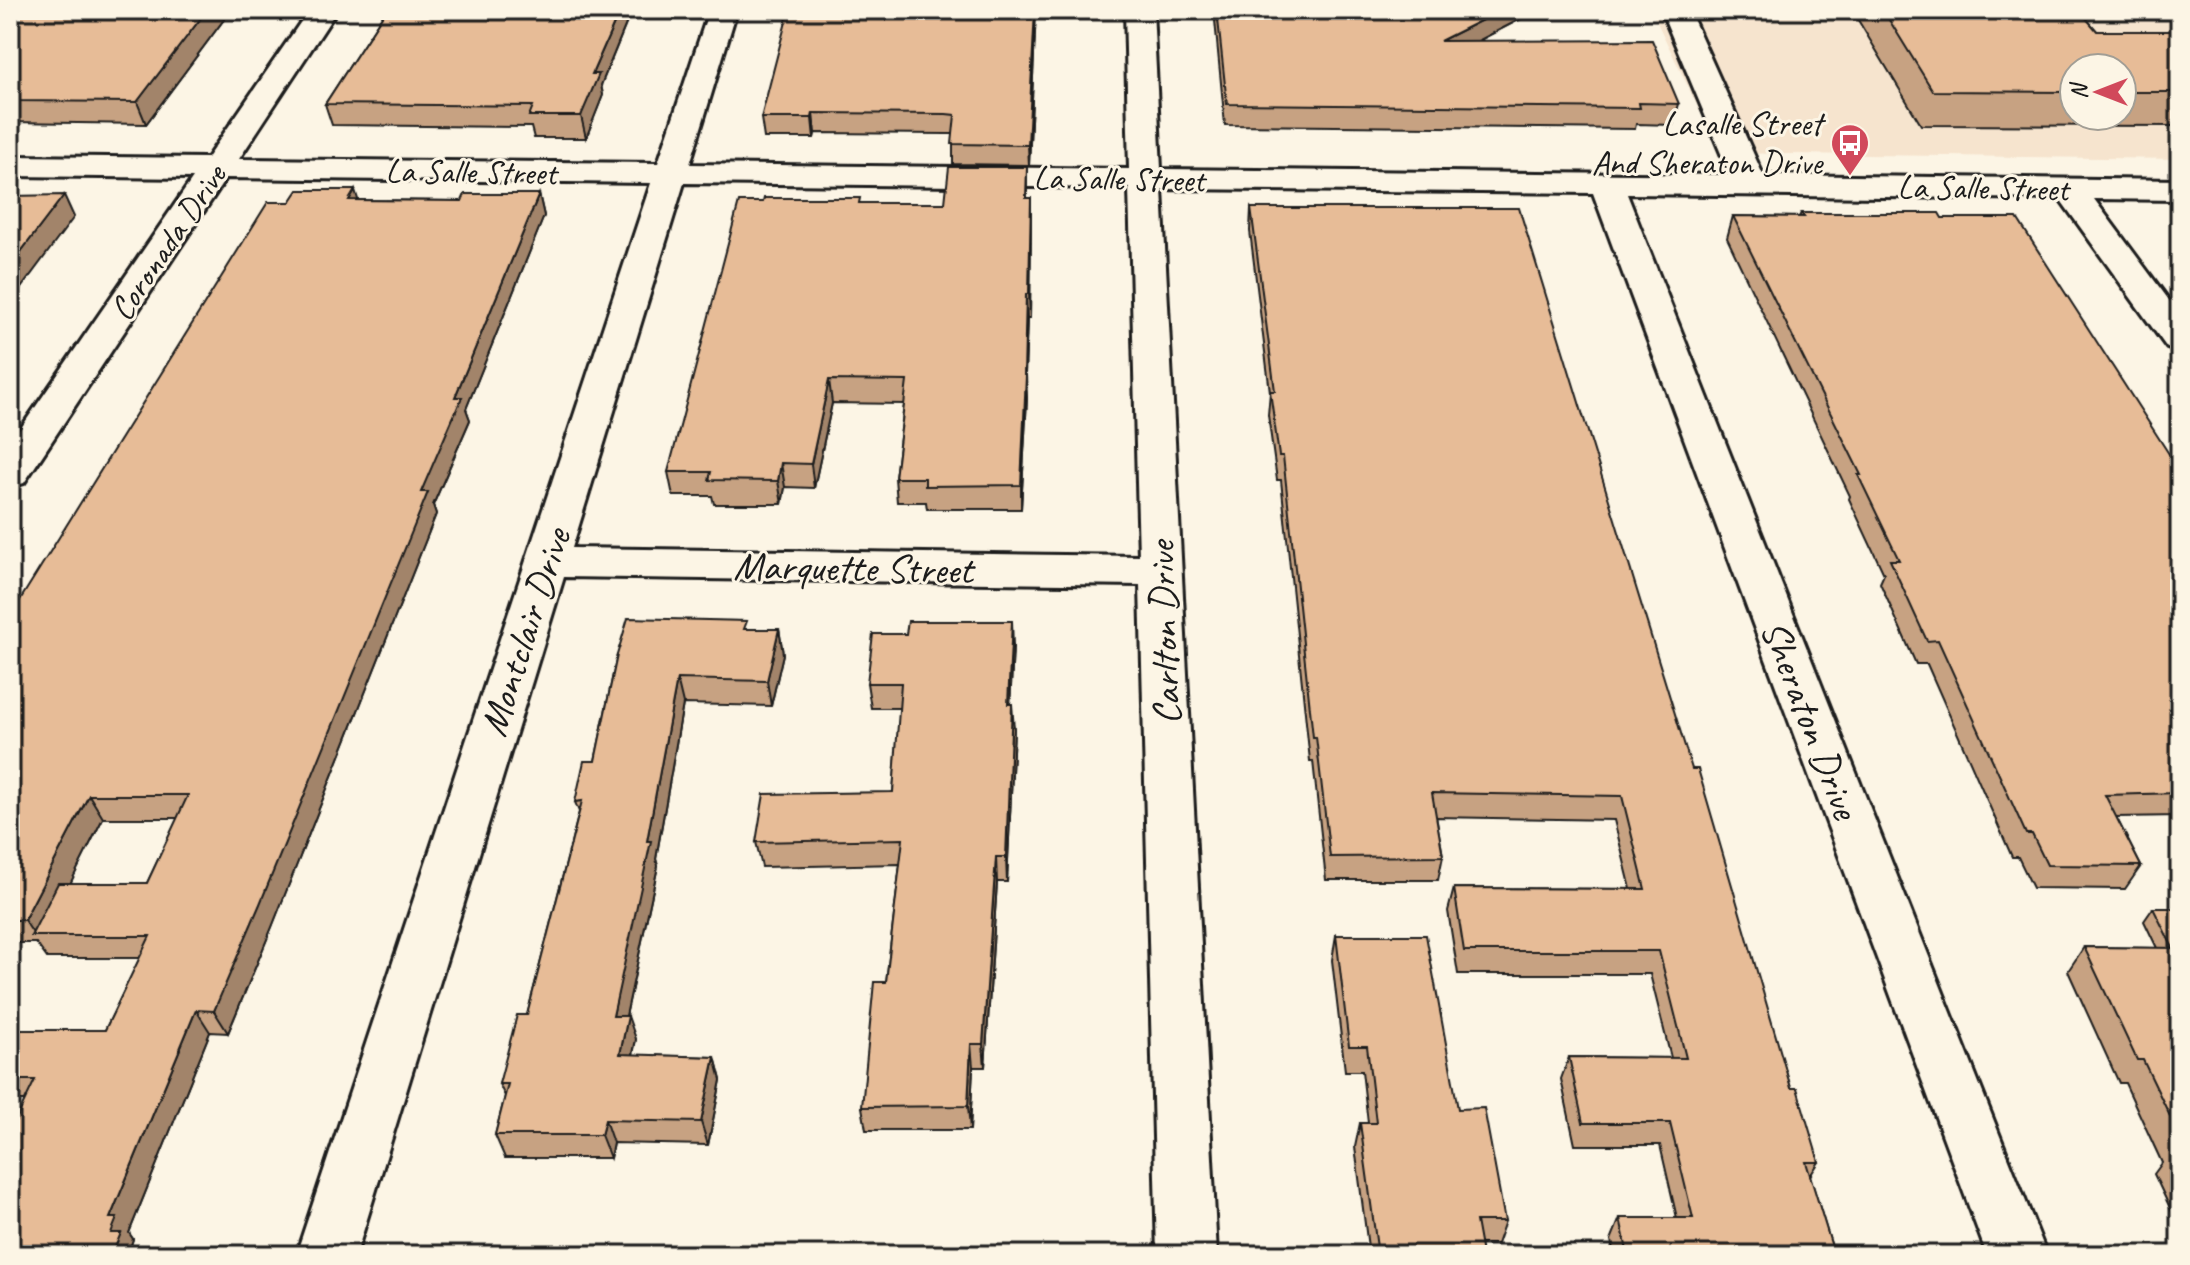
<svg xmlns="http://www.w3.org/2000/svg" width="2190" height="1265" font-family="Caveat,sans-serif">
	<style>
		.built { fill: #f6e4ce; fill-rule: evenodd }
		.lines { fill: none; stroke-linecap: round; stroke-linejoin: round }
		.minor-casing { stroke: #1c1c1c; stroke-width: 6 }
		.minor { fill: #fcf5e5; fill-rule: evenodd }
		.wall { fill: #c7a282; stroke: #1c1c1c; stroke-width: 2; fill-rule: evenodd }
		.shaded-wall { fill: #a2846a; stroke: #1c1c1c; stroke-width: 2 }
		.building { fill: #e7bc97; stroke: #1c1c1c; stroke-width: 2 }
		.labels { text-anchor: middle; stroke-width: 6; stroke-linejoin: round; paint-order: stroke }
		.far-poi-label { font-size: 34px; fill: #1c1c1c; stroke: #fcf5e5; text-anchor: end }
		.far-street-label { font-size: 34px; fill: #1c1c1c; stroke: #fcf5e5 }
		.street-label { font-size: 40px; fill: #1c1c1c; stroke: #fcf5e5 }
	</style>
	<rect width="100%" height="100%" fill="#fcf5e5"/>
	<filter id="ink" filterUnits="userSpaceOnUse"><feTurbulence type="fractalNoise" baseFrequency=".0125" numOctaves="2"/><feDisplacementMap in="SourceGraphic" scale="16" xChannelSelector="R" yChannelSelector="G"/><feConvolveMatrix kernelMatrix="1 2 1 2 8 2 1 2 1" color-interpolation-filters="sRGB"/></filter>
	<g filter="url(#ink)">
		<path class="built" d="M 1651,10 L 2180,10 L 2180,159 L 1720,153 ZM 2074,68 L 2122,68 L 2122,116 L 2074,116 Z"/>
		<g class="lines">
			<g class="minor-casing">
				<path id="minor" d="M 309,10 L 337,10 L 239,159 L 658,163 L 709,10 L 737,10 L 690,164 L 1129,169 L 1125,10 L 1153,10 L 1161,169 L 1730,175 L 1661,10 L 1689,10 L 1763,175 L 2180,180 L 2180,200 L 2094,199 L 2180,315 L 2180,351 L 2167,348 L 2060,199 L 1627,194 L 2047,1255 L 1987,1255 L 1593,193 L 1162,189 L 1217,1255 L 1157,1255 L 1140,585 L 564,577 L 356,1255 L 296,1255 L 651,183 L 226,178 L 24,483 L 10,487 L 10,444 L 193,178 L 10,176 L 10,156 L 207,158 ZM 684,183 L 1129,188 L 1139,556 L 572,548 Z"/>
			</g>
			<use href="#minor" class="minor"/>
		</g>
		<g class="wall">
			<path d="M 10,10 L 231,10 L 146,124 L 10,122 Z"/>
			<path d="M 386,10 L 627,10 L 628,19 L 601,85 L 603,95 L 586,138 L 534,138 L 531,127 L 332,125 L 325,104 Z"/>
			<path d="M 1036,10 L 1029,165 L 953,164 L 953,134 L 947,134 L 815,133 L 814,138 L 764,138 L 761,118 Z"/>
			<path d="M 1214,10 L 1538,10 L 1478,41 L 1679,104 L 1673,125 L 1636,124 L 1635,129 L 1225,125 Z"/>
			<path d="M 1852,10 L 2079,10 L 2097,31 L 2180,31 L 2180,126 L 1921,125 ZM 2074,68 L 2122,68 L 2122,116 L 2074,116 Z"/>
			<path d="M 1027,167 L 1027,198 L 1031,198 L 1031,221 L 1030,318 L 1027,318 L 1025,375 L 1027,398 L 1021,509 L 927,509 L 926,502 L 897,502 L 895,478 L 904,404 L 832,403 L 814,488 L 785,487 L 782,504 L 714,504 L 712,496 L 673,496 L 668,472 L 861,203 L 945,203 Z"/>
			<path d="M 539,194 L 544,216 L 466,409 L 470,420 L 433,505 L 436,514 L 272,927 L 228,1033 L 210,1032 L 129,1233 L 133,1239 L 131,1245 L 138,1253 L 137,1255 L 10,1255 L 24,1101 L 10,1101 L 10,1030 L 105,1030 L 140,958 L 47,958 L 36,943 L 10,943 L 10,616 L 290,202 L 358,200 L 462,201 ZM 103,818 L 178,818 L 147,883 L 70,883 Z"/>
			<path d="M 1251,208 L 1692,769 L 1791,1088 L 1819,1162 L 1810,1176 L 1832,1247 L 1847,1255 L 1614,1255 L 1611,1240 L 1620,1218 L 1677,1218 L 1660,1145 L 1575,1145 L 1561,1079 L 1569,1057 L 1671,1058 L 1650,974 L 1458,974 L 1448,911 L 1454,888 L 1631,889 L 1614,820 L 1436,817 L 1443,856 L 1438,880 L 1326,880 L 1313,761 L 1310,761 L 1281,480 L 1277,480 L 1268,415 L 1270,392 L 1250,231 Z"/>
			<path d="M 1801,213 L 1942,218 L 2180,471 L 2180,816 L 2116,817 L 2141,866 L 2125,889 L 2033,888 L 2018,857 L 2012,857 L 1927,664 L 1916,664 L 1880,583 L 1884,574 L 1849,499 L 1850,496 L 1727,238 L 1733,216 L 1799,217 Z"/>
			<path d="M 748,629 L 779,629 L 783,654 L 771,706 L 683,704 L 656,859 L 658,866 L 626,1016 L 636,1039 L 633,1055 L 715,1057 L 721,1080 L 708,1145 L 613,1143 L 610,1158 L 505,1158 L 495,1135 L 505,1096 L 499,1084 L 527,1015 L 579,812 L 575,802 L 595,761 L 617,655 Z"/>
			<path d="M 1013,646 L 1010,704 L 1014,729 L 1007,882 L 997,882 L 985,1067 L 973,1067 L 970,1130 L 866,1130 L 862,1107 L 886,982 L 900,864 L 762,867 L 756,842 L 893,792 L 900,708 L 871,708 L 867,683 Z"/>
			<path d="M 2153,908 L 2180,908 L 2180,1229 L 2154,1174 L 2162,1163 L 2125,1083 L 2119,1083 L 2068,971 L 2084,947 L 2157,948 L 2144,921 Z"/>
			<path d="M 1336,935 L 1458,1109 L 1505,1221 L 1497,1244 L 1480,1244 L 1482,1255 L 1369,1255 L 1355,1147 L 1360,1123 L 1368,1123 L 1362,1071 L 1345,1071 L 1332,960 Z"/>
		</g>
		<g class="shaded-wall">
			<path d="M 207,10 L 231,10 L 146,124 L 137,102 Z"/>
			<path d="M 620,10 L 627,10 L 628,19 L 601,85 L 603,95 L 586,138 L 581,116 L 592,74 Z"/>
			<path d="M 1035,10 L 1036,10 L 1029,165 L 1028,145 Z"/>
			<path d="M 1502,10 L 1538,10 L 1437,62 L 1440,41 Z"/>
			<path d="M 813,113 L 815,133 L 814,138 L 812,118 Z"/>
			<path d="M 355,190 L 362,212 L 349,200 Z"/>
			<path d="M 539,194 L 544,216 L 466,409 L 470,420 L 433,505 L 436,514 L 272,927 L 228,1033 L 214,1011 L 421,492 L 455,397 Z"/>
			<path d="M 64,195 L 74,217 L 10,303 L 10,266 Z"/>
			<path d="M 1031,198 L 1031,221 L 1030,318 L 1029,294 Z"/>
			<path d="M 1026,294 L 1027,318 L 1024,398 L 1024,375 Z"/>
			<path d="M 1026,375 L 1027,398 L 1021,509 L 1021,485 Z"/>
			<path d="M 829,380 L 832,403 L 814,488 L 811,464 Z"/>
			<path d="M 781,463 L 785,487 L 782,504 L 778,481 Z"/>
			<path d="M 1012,621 L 1013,646 L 1009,729 L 1008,704 Z"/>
			<path d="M 779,629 L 783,654 L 771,706 L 767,681 Z"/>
			<path d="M 677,679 L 683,704 L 656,859 L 658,866 L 621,1039 L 613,1016 L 647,841 Z"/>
			<path d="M 1012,704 L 1014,729 L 1007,882 L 1006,857 Z"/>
			<path d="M 89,795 L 103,818 L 44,936 L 35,936 L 24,920 Z"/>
			<path d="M 996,857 L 997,882 L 985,1067 L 983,1044 Z"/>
			<path d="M 196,1010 L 210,1032 L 129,1233 L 133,1239 L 131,1245 L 138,1253 L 137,1255 L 112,1255 L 110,1218 Z"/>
			<path d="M 628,1016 L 636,1039 L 628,1078 L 620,1054 Z"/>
			<path d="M 971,1044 L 973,1067 L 970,1130 L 968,1106 Z"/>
			<path d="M 715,1057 L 721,1080 L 708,1145 L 701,1122 Z"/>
			<path d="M 605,1120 L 613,1143 L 610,1158 L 601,1135 Z"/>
		</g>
		<g class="building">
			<path d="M 10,10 L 207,10 L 137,102 L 10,101 Z"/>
			<path d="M 386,10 L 620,10 L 592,74 L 599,74 L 581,116 L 529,116 L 533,106 L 325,104 Z"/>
			<path d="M 789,10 L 1035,10 L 1028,145 L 952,144 L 955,115 L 946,114 L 813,113 L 812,118 L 761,118 Z"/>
			<path d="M 1217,10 L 1502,10 L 1440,41 L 1652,40 L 1679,104 L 1639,103 L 1640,108 L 1227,104 Z"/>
			<path d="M 1883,10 L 2079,10 L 2097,31 L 2180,31 L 2180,92 L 2122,92 L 2122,68 L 2074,68 L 2074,92 L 1933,91 Z"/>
			<path d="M 949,167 L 1027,167 L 1026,198 L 1031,198 L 1029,294 L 1026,294 L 1024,375 L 1026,375 L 1021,485 L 925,486 L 925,478 L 895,478 L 907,381 L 829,380 L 811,464 L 781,463 L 778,481 L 709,480 L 711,472 L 668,472 L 739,202 L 763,202 L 764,198 L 860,198 L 859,203 L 945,203 Z"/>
			<path d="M 298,190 L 355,190 L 349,200 L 462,201 L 465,194 L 539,194 L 455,397 L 462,397 L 421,492 L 428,492 L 260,904 L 214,1011 L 196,1010 L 110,1218 L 117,1218 L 111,1233 L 121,1233 L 112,1255 L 10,1255 L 10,1132 L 35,1080 L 10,1080 L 10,1030 L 105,1030 L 150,936 L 31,936 L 58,883 L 147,883 L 188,795 L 89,795 L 24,920 L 10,920 L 10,616 L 268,202 L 290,202 Z"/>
			<path d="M 64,195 L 10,266 L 10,196 Z"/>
			<path d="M 1251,208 L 1519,208 L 1692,769 L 1698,769 L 1791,1088 L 1797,1088 L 1819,1162 L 1806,1162 L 1832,1247 L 1844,1247 L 1847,1255 L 1628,1255 L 1620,1218 L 1693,1218 L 1670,1123 L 1583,1123 L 1569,1057 L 1686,1058 L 1659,951 L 1464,951 L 1454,888 L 1645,889 L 1622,796 L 1432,793 L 1443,856 L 1330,857 L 1316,737 L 1313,737 L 1283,456 L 1279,456 L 1270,391 L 1275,391 Z"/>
			<path d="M 1801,213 L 1939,213 L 1942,218 L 2017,218 L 2180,471 L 2180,793 L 2105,795 L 2141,866 L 2047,865 L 2032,834 L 2026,834 L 1938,640 L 1927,641 L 1890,560 L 1899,560 L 1858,475 L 1861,475 L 1733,216 L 1804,217 Z"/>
			<path d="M 628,618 L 747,621 L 744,629 L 779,629 L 767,681 L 677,679 L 647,841 L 651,841 L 613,1016 L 628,1016 L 620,1054 L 715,1057 L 701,1122 L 605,1120 L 601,1135 L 495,1135 L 508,1084 L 499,1084 L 517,1015 L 527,1015 L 582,801 L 575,802 L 584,761 L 595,761 L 617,655 Z"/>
			<path d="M 908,621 L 1012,621 L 1008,704 L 1012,704 L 1006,857 L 996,857 L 983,1044 L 971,1044 L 968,1106 L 862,1107 L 874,982 L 886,982 L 903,839 L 756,842 L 764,794 L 893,792 L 901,683 L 867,683 L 873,634 L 906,634 Z"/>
			<path d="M 2153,908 L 2180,908 L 2180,948 L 2173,948 Z"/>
			<path d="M 1336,935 L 1426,935 L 1458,1109 L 1484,1108 L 1505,1221 L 1476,1221 L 1482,1254 L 1378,1255 L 1360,1123 L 1376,1123 L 1367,1046 L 1349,1046 Z"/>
			<path d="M 2084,947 L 2180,948 L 2180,1137 L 2143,1060 L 2137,1060 Z"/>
			<path d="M 2173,1151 L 2180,1151 L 2180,1166 Z"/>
		</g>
	</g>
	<defs>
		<g id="bus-pin" transform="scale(2)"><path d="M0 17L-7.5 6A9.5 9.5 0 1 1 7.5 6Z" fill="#d1495b" stroke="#fcf5e5"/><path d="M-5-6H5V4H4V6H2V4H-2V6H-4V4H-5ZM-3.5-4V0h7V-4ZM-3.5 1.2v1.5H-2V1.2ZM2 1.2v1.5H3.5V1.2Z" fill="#fff"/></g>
	</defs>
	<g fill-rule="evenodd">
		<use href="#bus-pin" x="1850" y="143"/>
	</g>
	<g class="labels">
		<g class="far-poi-label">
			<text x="1822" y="135">Lasalle Street<tspan x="1822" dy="39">And Sheraton Drive</tspan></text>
		</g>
		<g class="far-street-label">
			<text transform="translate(471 171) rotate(1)" y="12">La Salle Street</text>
			<text transform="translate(1119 178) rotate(1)" y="12">La Salle Street</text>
			<text transform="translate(1983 187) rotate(1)" y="12">La Salle Street</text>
			<text transform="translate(167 242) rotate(-56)" y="12">Coronada Drive</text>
		</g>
		<g class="street-label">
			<text transform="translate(853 567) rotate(1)" y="14">Marquette Street</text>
			<text transform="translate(524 632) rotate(-72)" y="14">Montclair Drive</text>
			<text transform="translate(1163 633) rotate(-92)" y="14">Carlton Drive</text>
			<text transform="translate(1811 719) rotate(69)" y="14">Sheraton Drive</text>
		</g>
	</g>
	<rect width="2190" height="1265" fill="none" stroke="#fcf5e5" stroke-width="40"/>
	<rect x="20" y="20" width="2150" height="1225" fill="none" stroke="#1c1c1c" stroke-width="3" filter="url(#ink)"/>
	<g transform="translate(2098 92) rotate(270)"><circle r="38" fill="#fcf5e5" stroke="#a29e95" stroke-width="2"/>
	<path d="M0-6L14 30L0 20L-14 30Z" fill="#d1495b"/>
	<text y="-12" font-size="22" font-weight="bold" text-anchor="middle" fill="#1c1c1c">N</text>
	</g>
</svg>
